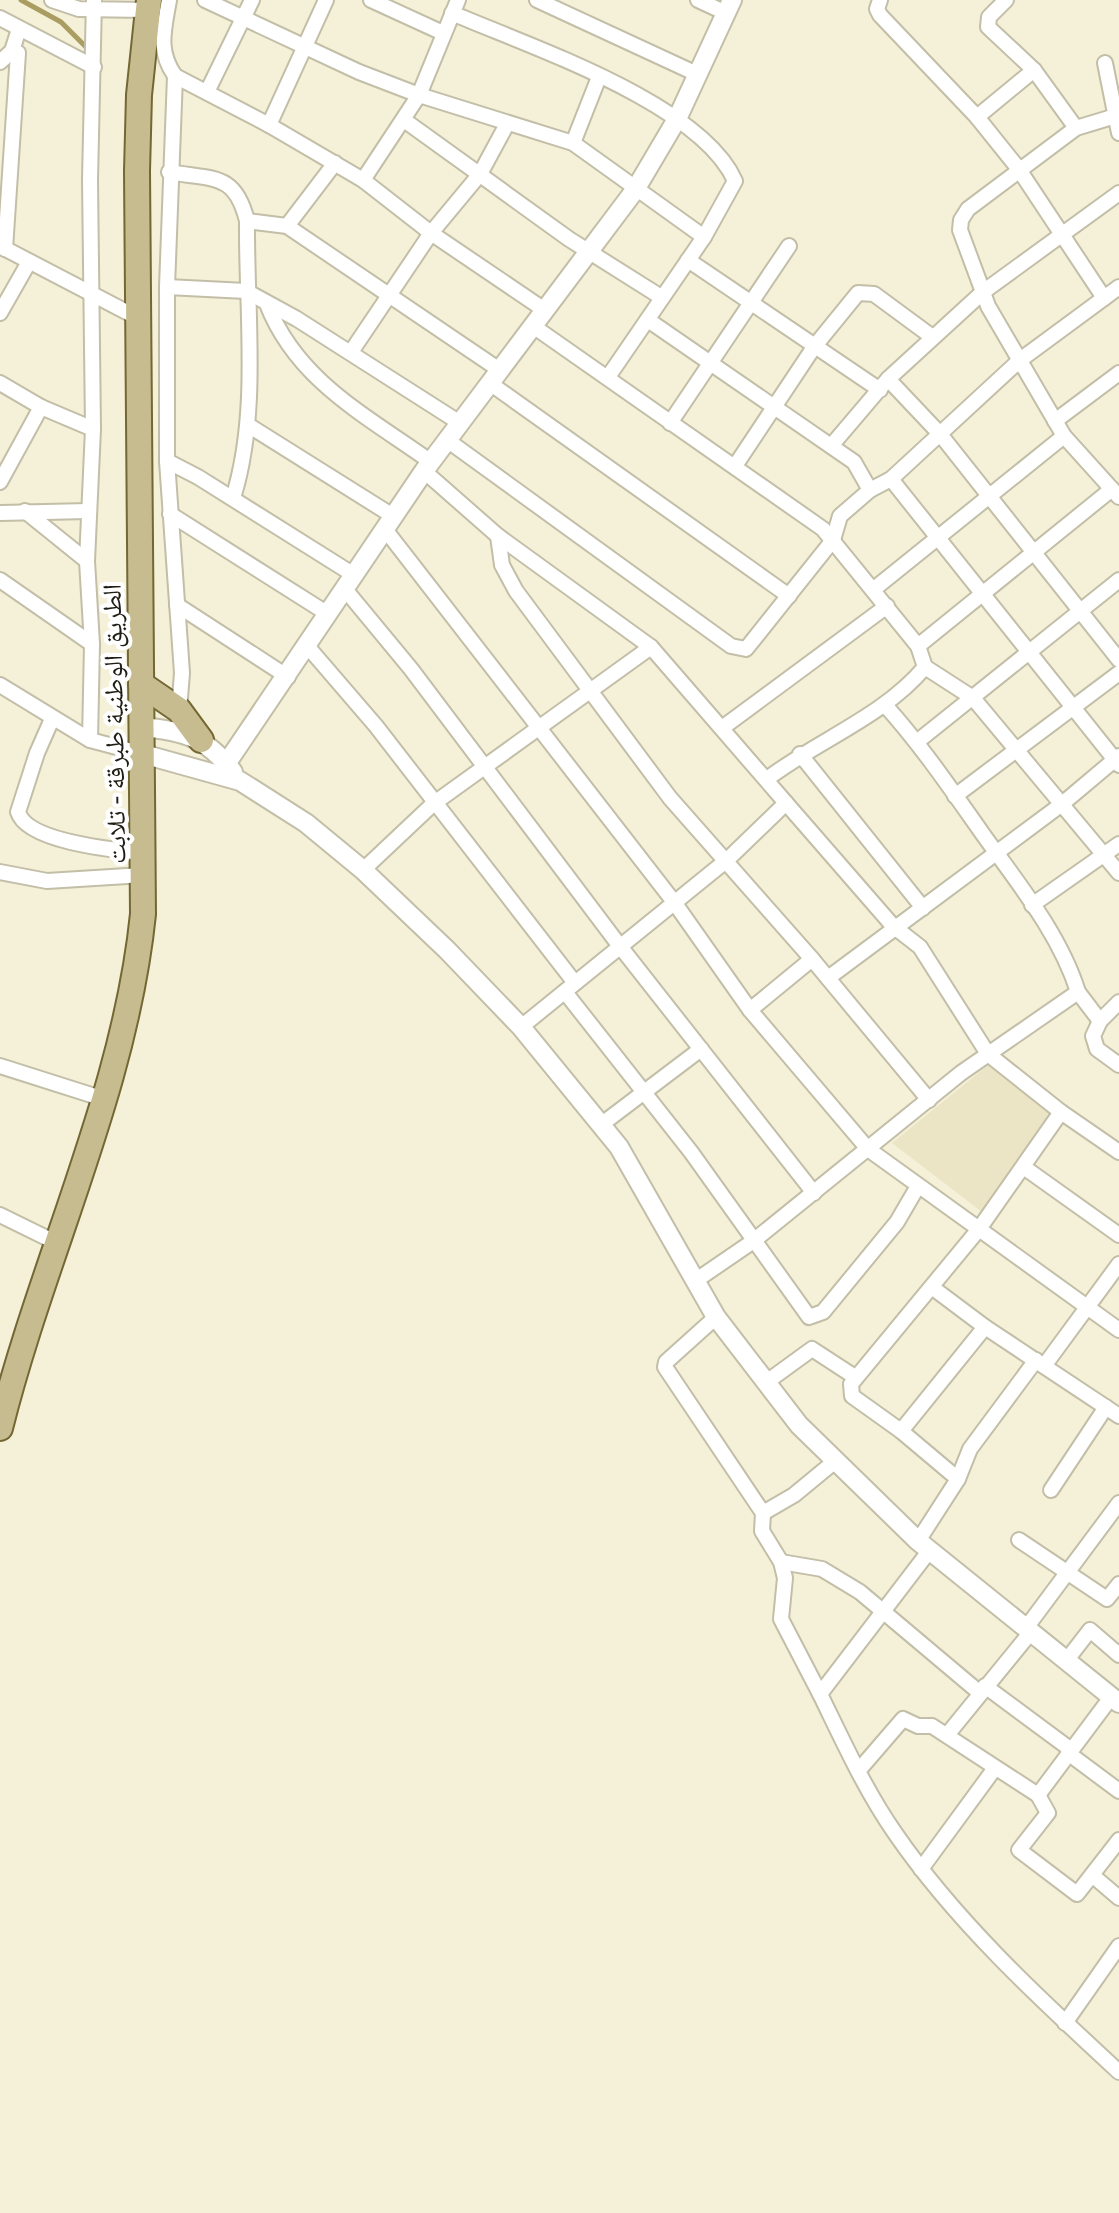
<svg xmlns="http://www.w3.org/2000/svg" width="1119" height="2213" font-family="'Noto Serif','Noto Naskh Arabic',serif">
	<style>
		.built { fill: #ebe5c6 }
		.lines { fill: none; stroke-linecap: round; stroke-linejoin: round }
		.stream { stroke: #aa9d62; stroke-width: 5 }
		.minor-casing { stroke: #c2bea7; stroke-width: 18 }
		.tertiary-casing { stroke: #c2bea7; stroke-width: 22 }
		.primary-casing { stroke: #736734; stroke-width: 28 }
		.minor { stroke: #fff; stroke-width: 14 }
		.tertiary { stroke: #fff; stroke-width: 18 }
		.primary { stroke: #c6bc8f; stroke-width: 24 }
		.labels { text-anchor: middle; stroke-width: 8; stroke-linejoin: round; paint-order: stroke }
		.street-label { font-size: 26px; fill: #1f1d14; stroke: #fff }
	</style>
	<rect width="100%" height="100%" fill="#f5f0d8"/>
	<path class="built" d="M 992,1062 L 1056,1108 L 982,1212 L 892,1143 Z"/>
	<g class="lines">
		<path class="stream" d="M 21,0 L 61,22 L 90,51"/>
		<g class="minor-casing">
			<g id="minor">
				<path d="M 52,0 L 79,9 L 148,10"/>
				<path d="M 169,0 C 164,30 157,50 175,76 L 167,287 L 167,461 L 182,673 L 179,710"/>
				<path d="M 205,0 L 359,72 L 419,95 L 573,143 L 704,237"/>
				<path d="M 371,0 L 443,33"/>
				<path d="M 537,0 L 697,74"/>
				<path d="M 698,0 L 726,13"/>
				<path d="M 880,0 L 877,9 L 880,15 L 977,117 L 1018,168 L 1104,298"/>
				<path d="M 1006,0 L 989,17 L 988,27 L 1034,70 L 1076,128"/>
				<path d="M 452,13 C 528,46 701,103 735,181 L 704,237 L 608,377"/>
				<path d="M 0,18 L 94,67"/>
				<path d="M 0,62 L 12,51 L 19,29"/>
				<path d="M 1105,63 L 1119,133"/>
				<path d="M 175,76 L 269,125 L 363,180 L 431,233 L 546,311"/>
				<path d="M 207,92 L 252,0"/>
				<path d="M 1119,115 L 1076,128 L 968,209 L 961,220 L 960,230 L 983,292 L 1119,193"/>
				<path d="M 977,117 L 1034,70"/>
				<path d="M 404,120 L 569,239 L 661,297"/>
				<path d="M 269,125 L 326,0"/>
				<path d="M 573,143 L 599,77"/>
				<path d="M 169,172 C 213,180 235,172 247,221 C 246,310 260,413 233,498"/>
				<path d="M 363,180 L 419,95 L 458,0"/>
				<path d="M 247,221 L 287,226 L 501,371"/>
				<path d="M 287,226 L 335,163"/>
				<path d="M 0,246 L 140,319"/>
				<path d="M 5,249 L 18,53 L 12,51"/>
				<path d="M 688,260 L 880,390"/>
				<path d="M 167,287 L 246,291 L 297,319 L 460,423"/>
				<path d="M 267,304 C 297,381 367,416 431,462"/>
				<path d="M 0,313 L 29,262"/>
				<path d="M 533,326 L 823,529 L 918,646 L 925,667 C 883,717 818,740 767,779"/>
				<path d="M 351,352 L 431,233 L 480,174 L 507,124"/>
				<path d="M 888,379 L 940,434 L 1119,660"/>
				<path d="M 0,383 L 41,407 L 93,429"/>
				<path d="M 491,384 L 789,596"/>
				<path d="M 1055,421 L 1119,373"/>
				<path d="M 670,423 L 789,246"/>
				<path d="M 248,425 L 393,516"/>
				<path d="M 447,440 L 731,646 L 746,649 L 833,540 L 840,516 L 870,490 L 854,462 L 648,320"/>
				<path d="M 831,446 L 888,379 L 983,292 L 988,306 L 1064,436 L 1119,497"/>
				<path d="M 167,461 L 198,477 L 354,575"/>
				<path d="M 735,466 L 814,347 L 858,293 L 874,294 L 931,336"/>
				<path d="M 424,471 L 498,536 L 651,647 L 786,803 L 727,860 L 521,1027"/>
				<path d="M 891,479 L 1119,765"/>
				<path d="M 0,482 L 41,407"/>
				<path d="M 870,490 L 891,479 L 1020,360 L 1119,287"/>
				<path d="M 25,511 L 87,561"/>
				<path d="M 0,513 L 89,511"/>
				<path d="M 170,514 L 328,614"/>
				<path d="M 384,528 L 674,902 L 750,1010 L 868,1149 L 1119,1330"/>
				<path d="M 498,536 L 502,565 L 516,591 L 670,798 L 812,959 L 929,1100"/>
				<path d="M 0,580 L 92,644"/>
				<path d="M 344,588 L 411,669 L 619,945 L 814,1193"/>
				<path d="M 874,589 L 1064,436"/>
				<path d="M 177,605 L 288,677"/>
				<path d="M 918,646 L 1112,489"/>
				<path d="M 308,647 L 376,726 L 575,983"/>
				<path d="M 925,667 L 973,698 L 1119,873"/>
				<path d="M 0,685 L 90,740 L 143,754"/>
				<path d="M 52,719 L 37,753 L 18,812 C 27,842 115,850 143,853"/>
				<path d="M 722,728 L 887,606"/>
				<path d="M 90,740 L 92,644 L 87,561 L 93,429 L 90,180 L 94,0"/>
				<path d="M 918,741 L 1119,580"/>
				<path d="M 800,754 L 923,908"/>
				<path d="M 955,796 L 1119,673"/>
				<path d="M 786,803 L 893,926 L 920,947 L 988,1054 L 1061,1112 L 1119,1152"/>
				<path d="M 363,870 L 433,804 L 651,647"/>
				<path d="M 0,872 L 47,881 L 143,875"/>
				<path d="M 1032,905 L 1119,844"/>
				<path d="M 828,978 L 1062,804 L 1119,756"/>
				<path d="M 565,992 L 691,1152 L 809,1317 L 823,1312 L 897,1222 L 918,1186"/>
				<path d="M 1078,992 L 1100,1021"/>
				<path d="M 1119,1002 L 1100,1021 L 1093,1036 L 1097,1049 L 1119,1065"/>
				<path d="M 750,1010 L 812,959"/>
				<path d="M 0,1066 L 104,1099"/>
				<path d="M 602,1124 L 701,1049"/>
				<path d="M 1025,1168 L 1119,1235"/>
				<path d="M 0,1215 L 55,1242"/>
				<path d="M 695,1281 L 752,1242 L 961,1073 L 1078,992 C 1060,934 1017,882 982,833 C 951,789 921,745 885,705"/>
				<path d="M 933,1288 L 985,1327 L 1119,1416"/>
				<path d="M 716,1317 L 666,1362 L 665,1367 L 763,1513 L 762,1531 L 781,1562 L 785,1578 L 781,1619 L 820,1694"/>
				<path d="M 1044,1366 L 1119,1264"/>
				<path d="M 768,1381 L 812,1349 L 855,1377"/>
				<path d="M 901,1431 L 852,1396 L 851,1384 L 979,1229 L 1061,1112"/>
				<path d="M 958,1479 L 901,1431 L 985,1327"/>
				<path d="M 1051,1490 L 1106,1407"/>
				<path d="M 763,1513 L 794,1495 L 834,1462"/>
				<path d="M 1019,1540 L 1107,1599 L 1119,1584"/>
				<path d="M 918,1541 L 958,1479 L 970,1449 L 1036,1360"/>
				<path d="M 930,1550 L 820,1694 C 843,1741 865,1790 895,1833 C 956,1922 1040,1999 1119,2072"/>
				<path d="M 781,1562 L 822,1569 L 860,1592 L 980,1693"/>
				<path d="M 1026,1628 L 1119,1503"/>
				<path d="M 1066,1661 L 1090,1630 L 1119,1655"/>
				<path d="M 985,1686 L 1070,1749"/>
				<path d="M 947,1735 L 1031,1632"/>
				<path d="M 1068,1753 L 1119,1791"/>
				<path d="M 859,1770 L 903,1719 L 918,1726 L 932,1726 L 1038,1795 L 1048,1813 L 1019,1850 L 1077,1894 L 1119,1840"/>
				<path d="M 1038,1795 L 1112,1696"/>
				<path d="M 921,1869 L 995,1768"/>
				<path d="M 1092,1875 L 1119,1898"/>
				<path d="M 1065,2023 L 1119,1946"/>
			</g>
		</g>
		<g class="tertiary-casing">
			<g id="tertiary">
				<path d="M 142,727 C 185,731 206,737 233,772"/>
				<path d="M 143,754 L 240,781 L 306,823 L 363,870 L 447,950 L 521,1027 L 619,1147 L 716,1317 L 799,1425 L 918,1541 L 1119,1703"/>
				<path d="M 220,773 L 424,471 L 635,190 L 677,119 L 732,0"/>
			</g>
		</g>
		<g class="primary-casing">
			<g id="primary">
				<path d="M 141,684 L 179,710 L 201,740"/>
				<path d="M 0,1428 C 43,1256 125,1092 143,914 L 137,171 L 139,95 L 149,0"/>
			</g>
		</g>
		<use href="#minor" class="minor"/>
		<use href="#tertiary" class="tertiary"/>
		<use href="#primary" class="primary"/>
	</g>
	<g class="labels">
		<g class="street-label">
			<text transform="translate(114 724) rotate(-91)" y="9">الطريق الوطنية طبرقة - تلابت</text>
		</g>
	</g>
</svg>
